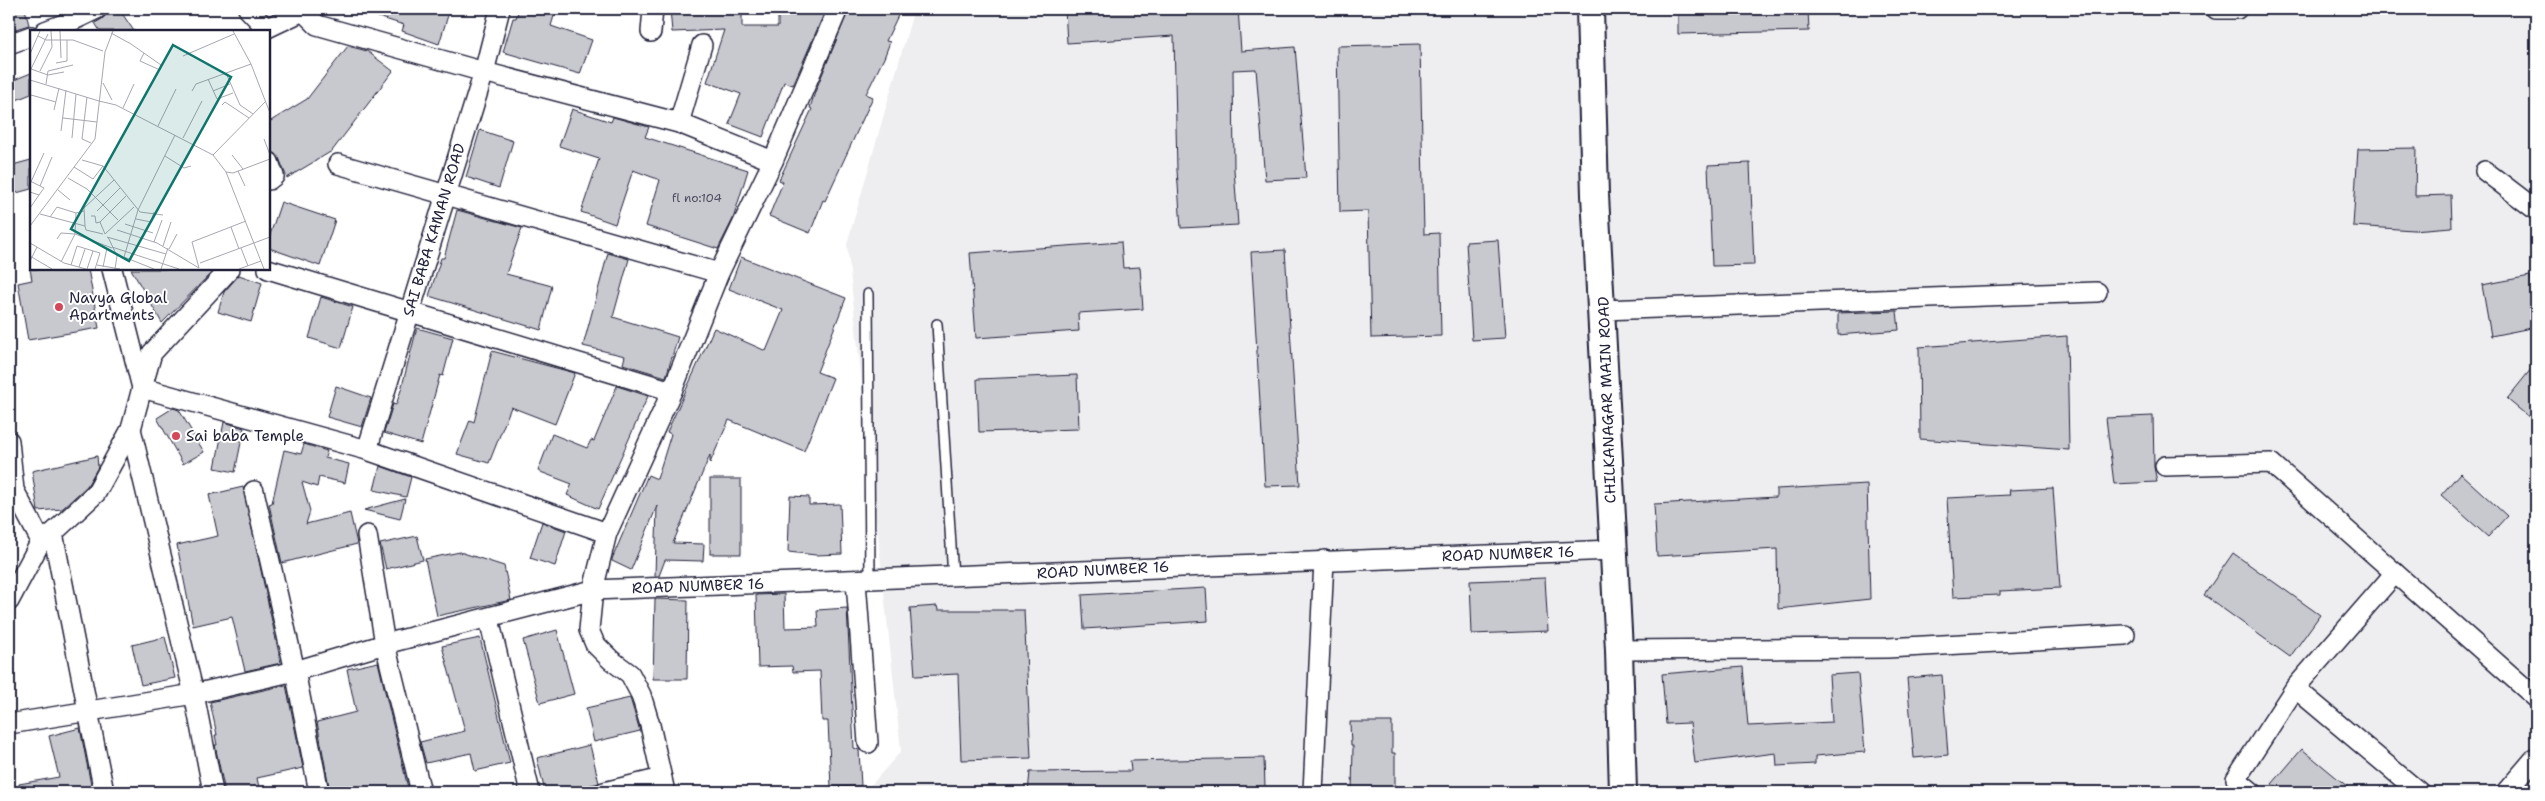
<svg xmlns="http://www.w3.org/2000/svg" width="2545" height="801" font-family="'Shantell Sans',sans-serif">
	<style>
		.built { fill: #eeeef1 }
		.building { fill: #c8c8cf; stroke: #22223b }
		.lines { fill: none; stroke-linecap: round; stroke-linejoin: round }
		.lane-casing { stroke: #22223b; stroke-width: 12 }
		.street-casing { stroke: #22223b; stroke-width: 22 }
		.secondary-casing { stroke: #22223b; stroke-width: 30 }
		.lane { stroke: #fff; stroke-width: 9 }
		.street { stroke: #fff; stroke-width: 19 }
		.secondary { stroke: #fff; stroke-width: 26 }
		.poi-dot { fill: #d1495b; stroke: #fff; stroke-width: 2 }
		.labels { text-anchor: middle; stroke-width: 4; stroke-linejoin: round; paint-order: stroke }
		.number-label { font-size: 12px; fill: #4c4c60 }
		.street-label { font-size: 15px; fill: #22223b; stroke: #fff }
		.poi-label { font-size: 15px; fill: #22223b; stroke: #fff; text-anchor: start }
		.inset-road { fill: none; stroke: #a7a7b1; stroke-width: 1 }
		.view { fill: #0f766e; fill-opacity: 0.15; stroke: #0f766e; stroke-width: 2.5 }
		.inset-edge { fill: none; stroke: #22223b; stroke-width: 2.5 }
	</style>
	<rect width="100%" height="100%" fill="#fff"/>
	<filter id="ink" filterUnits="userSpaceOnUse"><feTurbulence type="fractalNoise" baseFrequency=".02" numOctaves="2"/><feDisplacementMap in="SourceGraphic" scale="10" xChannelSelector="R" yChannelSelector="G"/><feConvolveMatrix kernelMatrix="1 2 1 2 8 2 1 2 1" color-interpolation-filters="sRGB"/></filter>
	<g filter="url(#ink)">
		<path class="built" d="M 914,9 L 2536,9 L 2536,792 L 865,792 L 901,751 L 847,244 Z"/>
		<g class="building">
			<path d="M 9,9 L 25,9 L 29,25 L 9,31 Z"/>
			<path d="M 111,9 L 119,9 L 134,31 L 100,31 L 95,23 L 102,19 Z"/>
			<path d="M 363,9 L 450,9 L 439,44 L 402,31 L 404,25 L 362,12 Z"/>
			<path d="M 519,9 L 556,9 L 551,26 L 592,40 L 580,74 L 503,52 L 513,18 L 516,18 Z"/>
			<path d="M 670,9 L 742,9 L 742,27 L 778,27 L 778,9 L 826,9 L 793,85 L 784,82 L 763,137 L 729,124 L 741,94 L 707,82 L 724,30 L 672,32 Z"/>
			<path d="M 849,9 L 901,9 L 886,41 L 890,42 L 884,58 L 866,94 L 873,97 L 825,201 L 823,200 L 810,233 L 769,216 L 783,182 L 779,180 L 812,109 L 810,108 L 815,92 Z"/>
			<path d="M 1065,9 L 1238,9 L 1241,51 L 1295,47 L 1306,178 L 1265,180 L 1256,69 L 1233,70 L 1234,169 L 1238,225 L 1181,228 L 1177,170 L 1174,36 L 1067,43 Z"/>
			<path d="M 1678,9 L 1808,9 L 1809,31 L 1678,34 Z"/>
			<path d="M 1420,44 L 1424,234 L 1439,233 L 1441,336 L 1371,338 L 1368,211 L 1340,212 L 1337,46 Z"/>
			<path d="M 348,46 L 367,51 L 393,71 L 332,151 L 287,178 L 279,158 L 269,148 L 269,122 L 307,99 Z"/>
			<path d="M 31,73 L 31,94 L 9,103 L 9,82 Z"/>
			<path d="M 572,109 L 611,122 L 613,117 L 649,127 L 645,137 L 748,170 L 733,219 L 718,249 L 646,226 L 660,180 L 633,170 L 615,224 L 581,212 L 599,159 L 559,146 Z"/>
			<path d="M 480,130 L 513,141 L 499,188 L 466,177 Z"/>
			<path d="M 2416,148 L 2415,196 L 2451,195 L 2452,227 L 2413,230 L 2353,226 L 2358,149 Z"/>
			<path d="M 31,160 L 31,189 L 9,195 L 9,166 Z"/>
			<path d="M 1750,163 L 1754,265 L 1712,266 L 1708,165 Z"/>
			<path d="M 281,202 L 335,220 L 320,266 L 269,248 L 269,238 Z"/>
			<path d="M 457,210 L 522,228 L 506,274 L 552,286 L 541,330 L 429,296 L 441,258 L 444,258 Z"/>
			<path d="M 1498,240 L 1505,338 L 1472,340 L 1466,242 Z"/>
			<path d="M 1121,242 L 1123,268 L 1140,267 L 1143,309 L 1078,313 L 1079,331 L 976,338 L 970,253 Z"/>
			<path d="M 1285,250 L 1300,485 L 1265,486 L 1251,252 Z"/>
			<path d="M 608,253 L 629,259 L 613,317 L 678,337 L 666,377 L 626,365 L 623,364 L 625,356 L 583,346 Z"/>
			<path d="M 741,257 L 846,298 L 817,372 L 833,378 L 804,451 L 729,420 L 710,463 L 710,455 L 673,543 L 704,544 L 703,561 L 665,560 L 659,576 L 655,576 L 657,506 L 631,570 L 612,561 L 612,559 L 648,475 L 657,479 L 671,434 L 667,432 L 714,328 L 766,351 L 783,310 L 729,289 Z"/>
			<path d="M 30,269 L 88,269 L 99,328 L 28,340 L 18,283 L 32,280 Z"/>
			<path d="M 131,269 L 215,269 L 162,323 Z"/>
			<path d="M 239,275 L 262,283 L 251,322 L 218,312 L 224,292 Z"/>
			<path d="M 2530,276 L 2536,311 L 2536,327 L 2491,336 L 2482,285 Z"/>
			<path d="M 321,297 L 353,307 L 341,348 L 309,338 Z"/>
			<path d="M 1897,311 L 1899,330 L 1838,335 L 1838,313 Z"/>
			<path d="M 417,328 L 453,338 L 443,376 L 440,375 L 421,444 L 384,433 L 393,404 L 396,405 L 401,390 Z"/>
			<path d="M 2067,336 L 2069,450 L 1920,439 L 1919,347 Z"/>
			<path d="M 492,351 L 575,373 L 555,424 L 511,407 L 489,463 L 457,454 L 470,420 L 474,422 Z"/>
			<path d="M 2536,363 L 2536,423 L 2507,399 Z"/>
			<path d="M 1077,375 L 1079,429 L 979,432 L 977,379 Z"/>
			<path d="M 336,386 L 371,398 L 362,427 L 327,417 Z"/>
			<path d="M 617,386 L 648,396 L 598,509 L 567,495 L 572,484 L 538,471 L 552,434 L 587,448 L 591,440 L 594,441 Z"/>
			<path d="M 173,408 L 179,410 L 204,452 L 183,464 L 157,418 Z"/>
			<path d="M 2153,416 L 2154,467 L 2157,482 L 2114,484 L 2106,418 Z"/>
			<path d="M 224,422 L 244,428 L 235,472 L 215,468 Z"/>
			<path d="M 304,444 L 327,451 L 325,458 L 349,464 L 345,483 L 319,477 L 317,487 L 302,482 L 310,511 L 306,524 L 350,513 L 357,544 L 282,563 L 269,504 L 272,503 L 284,450 L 301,454 Z"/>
			<path d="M 97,456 L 98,467 L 87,486 L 62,509 L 38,511 L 32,471 Z"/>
			<path d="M 380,466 L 411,477 L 406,497 L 374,490 Z"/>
			<path d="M 2460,473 L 2507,516 L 2488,537 L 2441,495 Z"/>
			<rect x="710" y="479" width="31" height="75"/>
			<path d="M 1867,484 L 1870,599 L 1778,609 L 1777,549 L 1657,556 L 1654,504 L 1776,497 L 1776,489 Z"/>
			<path d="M 243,487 L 281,663 L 245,671 L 232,617 L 193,626 L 177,545 L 218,536 L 209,495 Z"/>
			<path d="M 2053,488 L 2060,588 L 2000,591 L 2000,595 L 1953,597 L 1947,498 L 2010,495 L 2009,490 Z"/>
			<path d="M 790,496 L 809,497 L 809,505 L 840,504 L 842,554 L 816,555 L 788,552 Z"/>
			<path d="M 405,499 L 400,519 L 364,510 Z"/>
			<path d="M 542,522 L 566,531 L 555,566 L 530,558 Z"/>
			<path d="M 417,536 L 423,560 L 386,569 L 380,544 Z"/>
			<path d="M 460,552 L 504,566 L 511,600 L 437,616 L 425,559 Z"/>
			<path d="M 2233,553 L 2320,615 L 2290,657 L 2204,595 Z"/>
			<path d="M 1545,578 L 1548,631 L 1472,634 L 1470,581 Z"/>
			<path d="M 1206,588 L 1208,621 L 1084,629 L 1082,595 Z"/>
			<path d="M 784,594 L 785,628 L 818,627 L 817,610 L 847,608 L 854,748 L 859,750 L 861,786 L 831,787 L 828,721 L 822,721 L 820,671 L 793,672 L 792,666 L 758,667 L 756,595 Z"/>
			<path d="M 655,599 L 688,600 L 687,679 L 653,679 Z"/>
			<path d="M 937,606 L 938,610 L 1024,610 L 1031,758 L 961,760 L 958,674 L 915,676 L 910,608 Z"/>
			<path d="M 557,630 L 574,694 L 540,703 L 523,640 Z"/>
			<path d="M 165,637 L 175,678 L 141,685 L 132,645 Z"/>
			<path d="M 480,638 L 510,763 L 475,771 L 471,753 L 426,763 L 420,742 L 465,731 L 442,646 Z"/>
			<path d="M 378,662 L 409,792 L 330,792 L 317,722 L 356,712 L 347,669 Z"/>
			<path d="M 1743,667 L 1748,726 L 1832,722 L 1829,675 L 1858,673 L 1865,752 L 1815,756 L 1815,764 L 1777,766 L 1776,753 L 1695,763 L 1690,723 L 1666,724 L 1662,674 Z"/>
			<path d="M 1942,675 L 1948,755 L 1914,758 L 1907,678 Z"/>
			<path d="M 286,685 L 303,768 L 257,778 L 260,792 L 225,792 L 215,745 L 217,745 L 215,735 L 217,735 L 210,702 Z"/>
			<path d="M 630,698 L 640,731 L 594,742 L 586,708 Z"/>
			<path d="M 1350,722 L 1392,722 L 1392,753 L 1395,753 L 1395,792 L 1352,792 L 1353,746 L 1351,746 Z"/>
			<path d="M 80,728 L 92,790 L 81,792 L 19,792 L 19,784 L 59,777 L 49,736 Z"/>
			<path d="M 590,745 L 599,783 L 563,792 L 545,792 L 537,758 Z"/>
			<path d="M 2302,749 L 2354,792 L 2282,792 L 2272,784 Z"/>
			<path d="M 1264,758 L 1265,788 L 1028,792 L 1030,772 L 1131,771 L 1130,761 Z"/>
		</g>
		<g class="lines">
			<g class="lane-casing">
				<g id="lane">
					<path d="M 868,294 L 870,580"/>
					<path d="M 937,324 L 953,577"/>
				</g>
			</g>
			<g class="street-casing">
				<g id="street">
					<path d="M 248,9 L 266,28"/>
					<path d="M 2216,9 L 2237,9"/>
					<path d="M 45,31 L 72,21 L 97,9"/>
					<path d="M 261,31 L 303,11 L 317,25 L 484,72 L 679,123 L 773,161"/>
					<path d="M 651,32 L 653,9"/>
					<path d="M 9,44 L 31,36"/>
					<path d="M 679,123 L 702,45"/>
					<path d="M 269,162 L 274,176 L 269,180"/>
					<path d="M 338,164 L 719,273"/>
					<path d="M 2485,171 L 2536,210"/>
					<path d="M 230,269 L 152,353 L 142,388 L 367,450 L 607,533"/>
					<path d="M 268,269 L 672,391"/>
					<path d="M 1603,310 L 2097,292"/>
					<path d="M 131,429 L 194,694 L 213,792"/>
					<path d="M 9,441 L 14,490 L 41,541"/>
					<path d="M 367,450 L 484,72 L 500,9"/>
					<path d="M 2165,466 L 2271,463 L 2536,698"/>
					<path d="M 254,491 L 295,671 L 319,792"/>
					<path d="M 53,533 L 104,792"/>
					<path d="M 367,535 L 385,644 L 421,792"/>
					<path d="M 41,541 L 53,533 L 96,493 L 131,429 L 142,388 L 112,269"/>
					<path d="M 856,581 L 868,743"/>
					<path d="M 9,601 L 41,541"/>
					<path d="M 489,619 L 530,792"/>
					<path d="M 1619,650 L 1887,648 L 2125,635"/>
					<path d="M 2295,688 L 2419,792"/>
					<path d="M 9,724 L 194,694 L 295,671 L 385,644 L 593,590 L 1613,550"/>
					<path d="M 604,792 L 662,778"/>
					<path d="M 665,792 L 650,725 L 641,695 L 630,674 L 611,660 L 595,644 L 589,630 L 593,590 L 607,533 L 672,391 L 719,273 L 773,161 L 838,9"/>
					<path d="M 1313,792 L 1324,560"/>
					<path d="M 2252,792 L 2236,779 L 2295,688 L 2395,573"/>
					<path d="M 2506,792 L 2536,757"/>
				</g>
			</g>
			<g class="secondary-casing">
				<path id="secondary" d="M 1590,9 L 1595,195 L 1619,650 L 1623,792"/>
			</g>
			<use href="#lane" class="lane"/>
			<use href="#street" class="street"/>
			<use href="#secondary" class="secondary"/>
		</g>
	</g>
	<g class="poi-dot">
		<circle cx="59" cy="307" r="5"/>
		<circle cx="176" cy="436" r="5"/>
	</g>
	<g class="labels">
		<g class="number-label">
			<text x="697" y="202">fl no:104</text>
		</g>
		<g class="street-label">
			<text transform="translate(434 230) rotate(-73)" y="5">SAI BABA KAMAN ROAD</text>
			<text transform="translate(1607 400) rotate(-92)" y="5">CHILKANAGAR MAIN ROAD</text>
			<text transform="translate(1508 554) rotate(-2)" y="5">ROAD NUMBER 16</text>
			<text transform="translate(1103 570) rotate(-3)" y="5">ROAD NUMBER 16</text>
			<text transform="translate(698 586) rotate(-2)" y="5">ROAD NUMBER 16</text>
		</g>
		<g class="poi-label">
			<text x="69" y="303">Navya Global<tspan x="69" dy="17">Apartments</tspan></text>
			<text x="186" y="441">Sai baba Temple</text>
		</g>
	</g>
	<g transform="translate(30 30)">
		<rect width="240" height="240" fill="#fff"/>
		<path class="inset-road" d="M 30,1 L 31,28M 203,1 L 221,34 L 240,83M 81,3 L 101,14 L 131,35 L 130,40 L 110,31 L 114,23M 8,6 L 16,10 L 43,10 L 73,21M 0,24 L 10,1M 153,26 L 204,4M 26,33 L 37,31 L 37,10M 1,39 L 18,4M 1,39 L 18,45 L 34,42M 10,41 L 22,17 L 21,1M 196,43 L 210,75 L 223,84M 178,49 L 187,69 L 203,63M 0,50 L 69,71M 73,53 L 82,70M 16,54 L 18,41 L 43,35M 162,61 L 166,54 L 221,34M 183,61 L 200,54M 1,65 L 26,72M 57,67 L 52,109 L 61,113M 69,71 L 86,75 L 183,125 L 196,142 L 234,239M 192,75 L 195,72 L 219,88M 93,78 L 104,54M 24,80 L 29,58M 33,88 L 67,92M 128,96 L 146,59M 31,101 L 36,60M 42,108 L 46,64M 153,108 L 172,71M 234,109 L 240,125M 183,125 L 236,71M 202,125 L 213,139M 135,126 L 154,138 L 161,136M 52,130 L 73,136 L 110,182 L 133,185M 44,137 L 63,149 L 73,136M 208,141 L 215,156M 196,142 L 203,143 L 240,129M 38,148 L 57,159 L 88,190M 0,151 L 14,158 L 9,165M 0,154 L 14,123M 10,156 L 22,127M 28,160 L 40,170M 0,162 L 9,165 L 0,178M 67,181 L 90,158M 46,183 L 45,204 L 82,218M 10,184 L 55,196 L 54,178 L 84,150M 61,186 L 65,186 L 66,193 L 70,192 L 75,204 L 104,177M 20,187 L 27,177 L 46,183 L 54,181M 106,189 L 121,192 L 124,182M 70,192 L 96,166M 95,194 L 123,203M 0,196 L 65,109 L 75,22 L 83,1M 55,196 L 56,200 L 73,204M 201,197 L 209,219M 87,200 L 127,213 L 169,238 L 162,212 L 216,191M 77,207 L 136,224 L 138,218M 78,207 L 87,226 L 85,239M 27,209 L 31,203 L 45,204 L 31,232M 124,212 L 132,190M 0,213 L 34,233 L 56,239M 133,216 L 141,192M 82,217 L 149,239M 211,218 L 218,236M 139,219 L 147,204M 0,226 L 22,239M 0,231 L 7,217M 170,233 L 240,207M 41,235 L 47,216 L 70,223 L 65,239M 67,235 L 90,239M 49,237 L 55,219M 73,237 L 77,218M 57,239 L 63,221M 124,239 L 94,227 L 108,180 L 145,105M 131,239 L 136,224M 209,239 L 231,231"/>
		<path class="view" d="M 143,15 L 201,47 L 99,231 L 41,199 Z"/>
		<rect width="240" height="240" class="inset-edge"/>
	</g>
	<rect width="2545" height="801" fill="none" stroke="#fff" stroke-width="30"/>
	<rect x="15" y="15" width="2515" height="771" fill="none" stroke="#22223b" stroke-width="2" filter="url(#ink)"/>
</svg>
